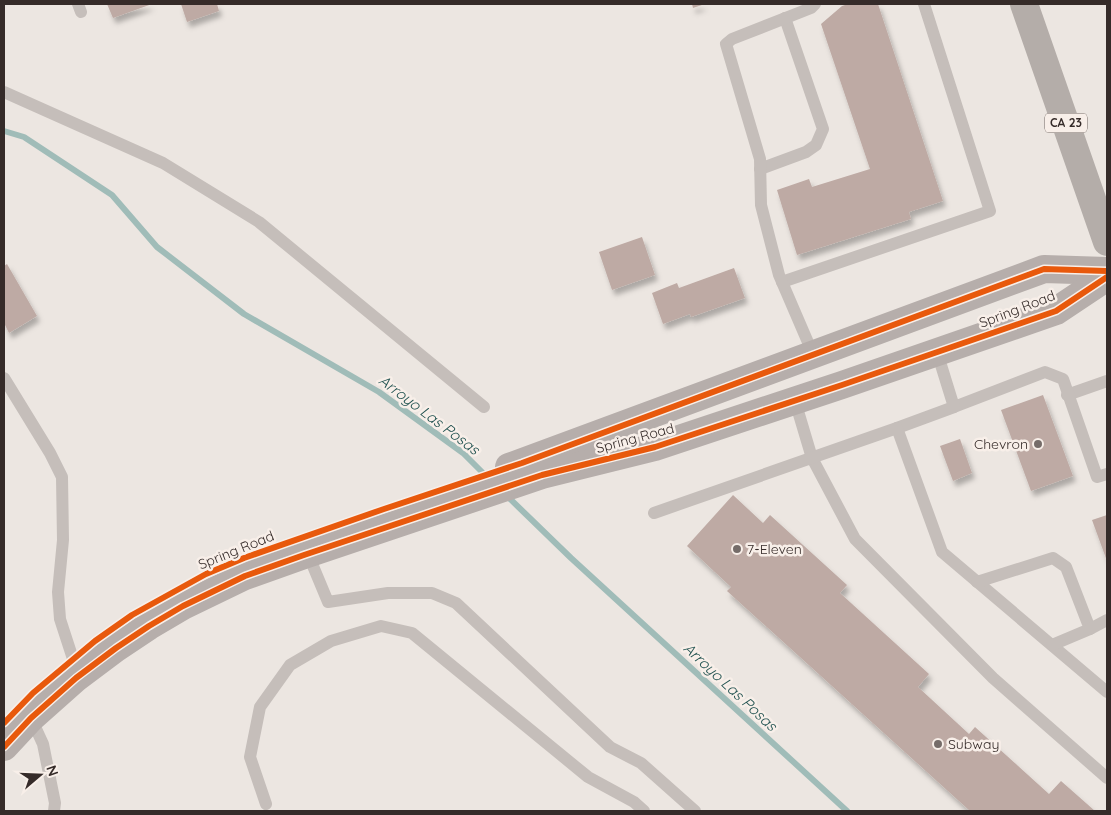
<svg xmlns="http://www.w3.org/2000/svg" width="1111" height="815" font-family="Quicksand,sans-serif">
	<style>
		.lines { fill: none; stroke-linecap: round; stroke-linejoin: round }
		.stream { stroke: #a0bcb8; stroke-width: 6 }
		.building { fill: #beaaa4; filter: url(#shadow) }
		.service { stroke: #c5beba; stroke-width: 12 }
		.secondary { stroke: #b6aeab; stroke-width: 28 }
		.primary { stroke: #b4ada9; stroke-width: 28 }
		.cycleway-casing { stroke: #f8efe9; stroke-width: 9 }
		.cycleway { stroke: #e8590c; stroke-width: 6 }
		.poi-dot { fill: #756c69; stroke: #f8efe9; stroke-width: 2 }
		.labels { text-anchor: middle; stroke-width: 5; stroke-linejoin: round; paint-order: stroke }
		.shield { fill: #f8efe9; stroke: #706663; stroke-width: 1 }
		.shield-label { font-size: 12px; font-weight: bold; fill: #352b29 }
		.street-label { font-size: 14px; fill: #352b29; stroke: #f8efe9 }
		.poi-label { font-size: 14px; fill: #352b29; stroke: #f8efe9; text-anchor: start }
		.water-label { font-size: 15px; font-style: italic; fill: #225351; stroke: #f8efe9 }
	</style>
	<defs>
		<filter id="shadow"><feDropShadow dx="3" dy="5.5" stdDeviation="2.5" flood-color="#0004"/></filter>
	</defs>
	<rect width="100%" height="100%" fill="#ece6e1"/>
	<g class="lines">
		<g class="stream">
			<path d="M 4,131 L 24,137 L 112,195 L 157,247 L 244,314 L 379,392 L 463,453 L 494,484"/>
			<path d="M 505,494 L 571,558 L 847,811"/>
		</g>
	</g>
	<g class="building">
		<path d="M 107,4 L 152,4 L 113,18 Z"/>
		<path d="M 181,4 L 217,4 L 219,11 L 187,22 Z"/>
		<path d="M 692,4 L 705,4 L 693,8 Z"/>
		<path d="M 848,4 L 878,4 L 943,201 L 909,212 L 911,219 L 797,255 L 777,190 L 809,179 L 812,187 L 870,169 L 821,24 L 842,6 Z"/>
		<path d="M 642,237 L 655,275 L 612,290 L 599,252 Z"/>
		<path d="M 7,264 L 37,316 L 9,333 L 4,323 L 4,266 Z"/>
		<path d="M 734,268 L 745,298 L 691,317 L 690,314 L 663,324 L 652,293 L 677,283 L 679,288 Z"/>
		<path d="M 1043,395 L 1073,476 L 1031,491 L 1001,410 Z"/>
		<path d="M 960,439 L 972,473 L 953,481 L 940,446 Z"/>
		<path d="M 733,495 L 763,523 L 770,515 L 847,585 L 840,593 L 929,674 L 918,687 L 969,734 L 975,727 L 1049,794 L 1061,781 L 1095,811 L 970,811 L 727,591 L 731,587 L 687,546 Z"/>
		<path d="M 1107,515 L 1107,561 L 1092,520 Z"/>
	</g>
	<g class="lines">
		<g class="service">
			<path d="M 78,4 L 81,12"/>
			<path d="M 4,92 L 163,163 L 259,222 L 484,407"/>
			<path d="M 760,169 L 806,152 L 816,145 L 823,129 L 785,18"/>
			<path d="M 782,282 L 990,211 L 924,4"/>
			<path d="M 813,354 L 779,275 L 761,205 L 760,159 L 726,44 L 732,39 L 811,8 L 815,4"/>
			<path d="M 4,378 L 50,453 L 62,477 L 63,540 L 58,592 L 60,619 L 73,659"/>
			<path d="M 1067,395 L 1107,381"/>
			<path d="M 795,401 L 812,458 L 855,539 L 993,678 L 1107,778"/>
			<path d="M 954,407 L 1045,372 L 1063,379 L 1097,477 L 1107,474"/>
			<path d="M 897,428 L 954,407 L 937,352"/>
			<path d="M 654,513 L 897,428 L 942,552 L 1107,692"/>
			<path d="M 308,554 L 328,602 L 388,593 L 432,593 L 456,603 L 610,747 L 641,763 L 695,811"/>
			<path d="M 977,582 L 1053,558 L 1066,567 L 1090,629 L 1052,645"/>
			<path d="M 1090,629 L 1107,620"/>
			<path d="M 31,718 L 43,744 L 55,803 L 54,811"/>
			<path d="M 266,804 L 250,757 L 260,707 L 290,665 L 331,641 L 381,626 L 412,633 L 588,777 L 634,802 L 644,811"/>
		</g>
		<g class="secondary">
			<path d="M 509,467 L 1044,269 L 1107,271"/>
			<path d="M 4,747 L 31,718 L 76,678 L 116,648 L 149,626 L 183,606 L 245,576 L 304,555 L 542,475 L 655,447 L 842,385 L 1056,311 L 1107,277"/>
		</g>
		<path class="primary" d="M 1024,4 L 1107,242"/>
		<g class="cycleway-casing">
			<g id="cycleway">
				<path d="M 4,723 L 33,693 L 95,641 L 132,615 L 206,574 L 244,558 L 384,509 L 522,463 L 1044,269 L 1107,271"/>
				<path d="M 4,747 L 31,718 L 76,678 L 116,648 L 149,626 L 183,606 L 245,576 L 304,555 L 542,475 L 655,447 L 842,385 L 1056,311 L 1107,277"/>
			</g>
		</g>
		<use href="#cycleway" class="cycleway"/>
	</g>
	<g class="poi-dot">
		<circle cx="1038" cy="444" r="5"/>
		<circle cx="737" cy="549" r="5"/>
		<circle cx="938" cy="744" r="5"/>
	</g>
	<g class="labels">
		<rect class="shield" x="1045" y="113.5" width="42" height="19" rx="4"/>
		<g class="shield-label">
			<text x="1066" y="127">CA 23</text>
		</g>
		<g class="street-label">
			<text transform="translate(1017 309) rotate(-21)" y="5">Spring Road</text>
			<text transform="translate(635 438) rotate(-15)" y="5">Spring Road</text>
			<text transform="translate(236 550) rotate(-22)" y="5">Spring Road</text>
		</g>
		<g class="poi-label">
			<text x="1028" y="449" text-anchor="end">Chevron</text>
			<text x="747" y="554">7-Eleven</text>
			<text x="948" y="749">Subway</text>
		</g>
		<g class="water-label">
			<text transform="translate(429 415) rotate(37)" y="5">Arroyo Las Posas</text>
			<text transform="translate(730 687) rotate(43)" y="5">Arroyo Las Posas</text>
		</g>
	</g>
	<rect width="1111" height="815" fill="none" stroke="#352b29" stroke-width="10"/>
	<g transform="translate(40 775) rotate(71)" stroke="#f8efe9" stroke-width="4" paint-order="stroke">
	<path d="M0-4L9 19L0 12L-9 19Z" fill="#352b29"/>
	<text y="-8" font-size="14" font-weight="bold" text-anchor="middle" fill="#352b29">N</text>
	</g>
</svg>
